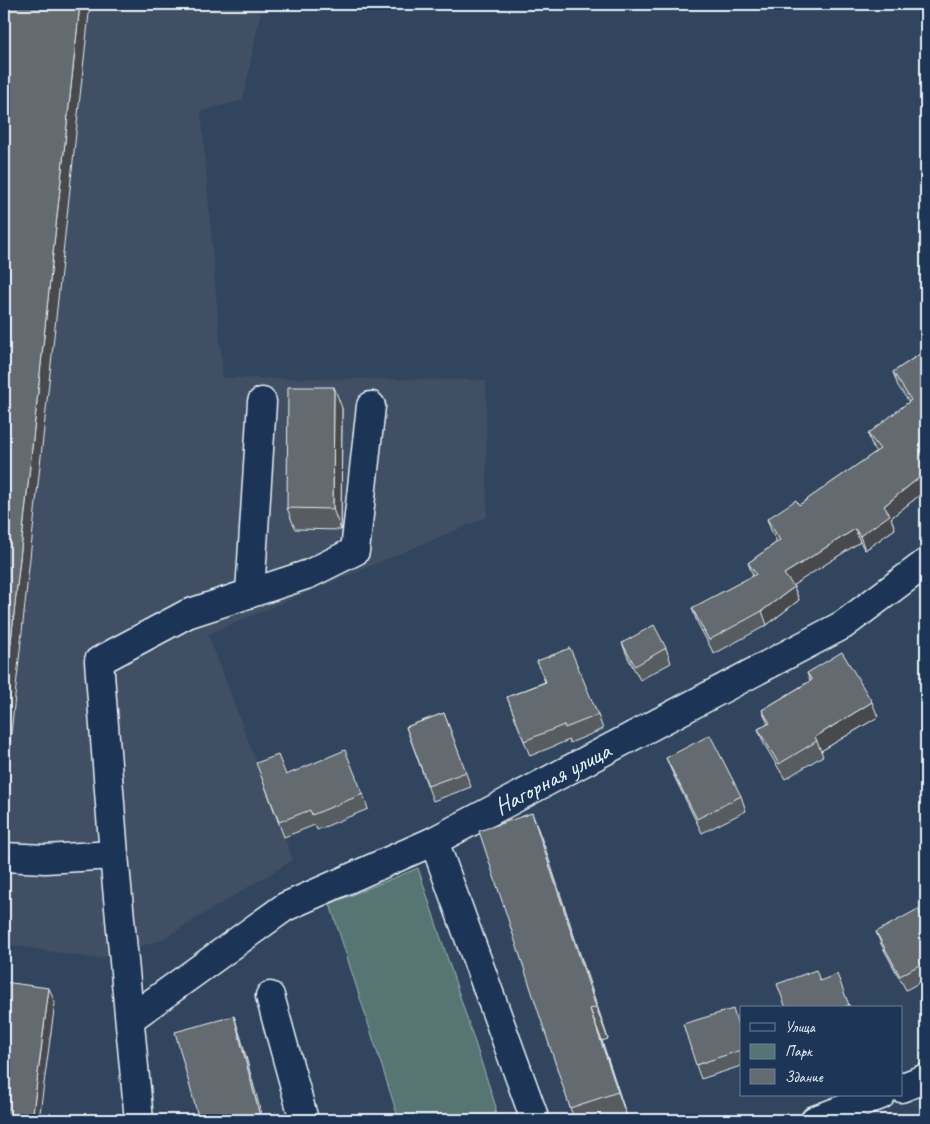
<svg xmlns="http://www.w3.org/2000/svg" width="930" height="1124" font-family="Caveat,sans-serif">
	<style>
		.built { fill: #415063 }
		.green { fill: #567473; stroke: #9fb2b6 }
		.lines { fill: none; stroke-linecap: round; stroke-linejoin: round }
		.minor-casing { stroke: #e8f1f8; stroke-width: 31 }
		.minor { stroke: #1d3557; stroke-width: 28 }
		.wall { fill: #565b5f; stroke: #e8f1f8 }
		.shaded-wall { fill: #464a4e; stroke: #e8f1f8 }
		.building { fill: #646a6f; stroke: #e8f1f8 }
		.labels { text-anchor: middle; stroke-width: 4; stroke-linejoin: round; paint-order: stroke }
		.street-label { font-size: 24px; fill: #e8f1f8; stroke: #1d3557 }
	</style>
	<rect width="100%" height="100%" fill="#32455e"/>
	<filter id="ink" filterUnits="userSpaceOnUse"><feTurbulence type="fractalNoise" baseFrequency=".02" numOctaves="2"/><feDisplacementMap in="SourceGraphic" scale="10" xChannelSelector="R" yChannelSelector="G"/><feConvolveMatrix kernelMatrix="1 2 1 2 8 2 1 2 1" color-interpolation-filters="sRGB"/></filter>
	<g filter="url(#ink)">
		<path class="built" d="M 4,4 L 262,4 L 243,100 L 201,111 L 223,378 L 486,380 L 487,517 L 208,634 L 293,860 L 161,940 L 98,959 L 4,944 Z"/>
		<path class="green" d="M 418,868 L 496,1107 L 494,1120 L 399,1120 L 330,904 Z"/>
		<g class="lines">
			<g class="minor-casing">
				<g id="minor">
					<path d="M 250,593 L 262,402"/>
					<path d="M 4,857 L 45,859 L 114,855"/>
					<path d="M 270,996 L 304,1120"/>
					<path d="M 130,1019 L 285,907 L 434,841"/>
					<path d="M 901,1088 L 926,1078"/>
					<path d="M 139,1120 L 114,855 L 99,661 L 187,614 L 309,574 L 355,551 L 371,406"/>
					<path id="s1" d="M 530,1120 L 533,1114 L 434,841 L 843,625 L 926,563"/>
					<path d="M 815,1120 L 881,1095"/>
				</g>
			</g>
			<use href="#minor" class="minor"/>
		</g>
		<g class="wall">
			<path d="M 926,350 L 926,490 L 891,518 L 895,529 L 865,550 L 860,542 L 793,585 L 799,600 L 767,625 L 714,654 L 697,622 L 692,608 L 753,576 L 748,563 L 777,542 L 772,533 L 767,519 L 799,505 L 876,452 L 873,448 L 868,434 L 909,402 L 898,386 L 893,372 Z"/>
			<path d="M 342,408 L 341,530 L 295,529 L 287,508 Z"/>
			<path d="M 622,643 L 666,648 L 671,663 L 640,680 L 628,658 Z"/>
			<path d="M 537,661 L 598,715 L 603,729 L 570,743 L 569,740 L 530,756 L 507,697 L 545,682 Z"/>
			<path d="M 807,673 L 878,717 L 821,751 L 823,756 L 785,779 L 764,744 L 758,729 L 768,724 L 762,710 L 810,681 Z"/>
			<path d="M 444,713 L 471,787 L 433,801 L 406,727 Z"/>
			<path d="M 666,758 L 741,796 L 746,811 L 702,833 L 672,772 Z"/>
			<path d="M 286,775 L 363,794 L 368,809 L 317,830 L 315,825 L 284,837 L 262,778 Z"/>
			<path d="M 544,845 L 608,1039 L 602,1041 L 628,1120 L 575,1120 L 570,1108 Z"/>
			<path d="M 926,924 L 926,979 L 906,990 L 882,946 L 876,932 Z"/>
			<path d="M 820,981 L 849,1005 L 850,1008 L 786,1008 Z"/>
			<path d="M 738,1023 L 741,1033 L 741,1066 L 701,1079 L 696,1065 Z"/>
		</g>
		<g class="shaded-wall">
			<path d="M 80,4 L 90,4 L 4,798 L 4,706 Z"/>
			<path d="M 334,387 L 342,408 L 341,530 L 333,509 Z"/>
			<path d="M 926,472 L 926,490 L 891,518 L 895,529 L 865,550 L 860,536 L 884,506 Z"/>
			<path d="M 855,529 L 860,542 L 789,588 L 784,574 Z"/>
			<path d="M 794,587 L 799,600 L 767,625 L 762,611 Z"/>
			<path d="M 872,702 L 878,717 L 821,751 L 815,737 Z"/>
			<path d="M 532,813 L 544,845 L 608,1039 L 596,1007 Z"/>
			<path d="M 49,988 L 55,1003 L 39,1120 L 32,1120 Z"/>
			<path d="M 590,1009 L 602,1041 L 628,1120 L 618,1092 Z"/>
			<path d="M 234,1016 L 241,1038 L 263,1120 L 261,1120 Z"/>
		</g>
		<g class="building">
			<path d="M 4,4 L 80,4 L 4,706 Z"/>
			<path d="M 926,350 L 926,472 L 884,506 L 890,515 L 860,536 L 855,529 L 784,574 L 794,587 L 762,611 L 709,640 L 692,608 L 756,574 L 748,563 L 780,540 L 767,519 L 796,500 L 799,505 L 880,449 L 868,434 L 911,400 L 893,372 Z"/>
			<path d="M 288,387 L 334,387 L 333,509 L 287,508 Z"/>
			<path d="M 654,625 L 666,648 L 635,666 L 622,643 Z"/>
			<path d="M 570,648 L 598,715 L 565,728 L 564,725 L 524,741 L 507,697 L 546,682 L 537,661 Z"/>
			<path d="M 842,652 L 872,702 L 815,737 L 817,741 L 779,764 L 758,729 L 770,723 L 762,710 L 812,680 L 807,673 Z"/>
			<path d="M 444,713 L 466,772 L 428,786 L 406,727 Z"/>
			<path d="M 710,735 L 741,796 L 697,819 L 666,758 Z"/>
			<path d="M 345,750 L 363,794 L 312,815 L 310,810 L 279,822 L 256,763 L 278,755 L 286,775 Z"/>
			<path d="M 532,813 L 596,1007 L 590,1009 L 618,1092 L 570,1108 L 479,831 Z"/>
			<path d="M 918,909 L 926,924 L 926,961 L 900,976 L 876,932 Z"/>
			<path d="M 816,970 L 820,981 L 837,974 L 849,1005 L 841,1008 L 786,1008 L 777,984 Z"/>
			<path d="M 4,982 L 49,988 L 32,1120 L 4,1120 Z"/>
			<path d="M 733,1009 L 741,1035 L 741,1050 L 696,1065 L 683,1024 Z"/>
			<path d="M 234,1016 L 261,1120 L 199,1120 L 175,1032 Z"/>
		</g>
	</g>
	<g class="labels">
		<g class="street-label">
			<text dy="8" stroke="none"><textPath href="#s1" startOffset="431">Нагорная улица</textPath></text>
		</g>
	</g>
	<rect width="930" height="1124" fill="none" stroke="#1d3557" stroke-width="20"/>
	<rect x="10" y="10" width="910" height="1104" fill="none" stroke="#e8f1f8" stroke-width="2" filter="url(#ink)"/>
	<rect x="740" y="1006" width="162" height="90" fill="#1d3557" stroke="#6e8097"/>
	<rect x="750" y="1023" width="25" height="8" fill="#1d3557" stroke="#6e8097"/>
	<text x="785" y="1032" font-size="15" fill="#e8f1f8">Улица</text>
	<rect x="750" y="1044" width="25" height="15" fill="#567473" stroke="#6e8097"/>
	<text x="785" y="1056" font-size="15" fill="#e8f1f8">Парк</text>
	<rect x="750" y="1069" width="25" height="15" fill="#646a6f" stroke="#6e8097"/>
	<text x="785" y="1082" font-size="15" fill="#e8f1f8">Здание</text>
</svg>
